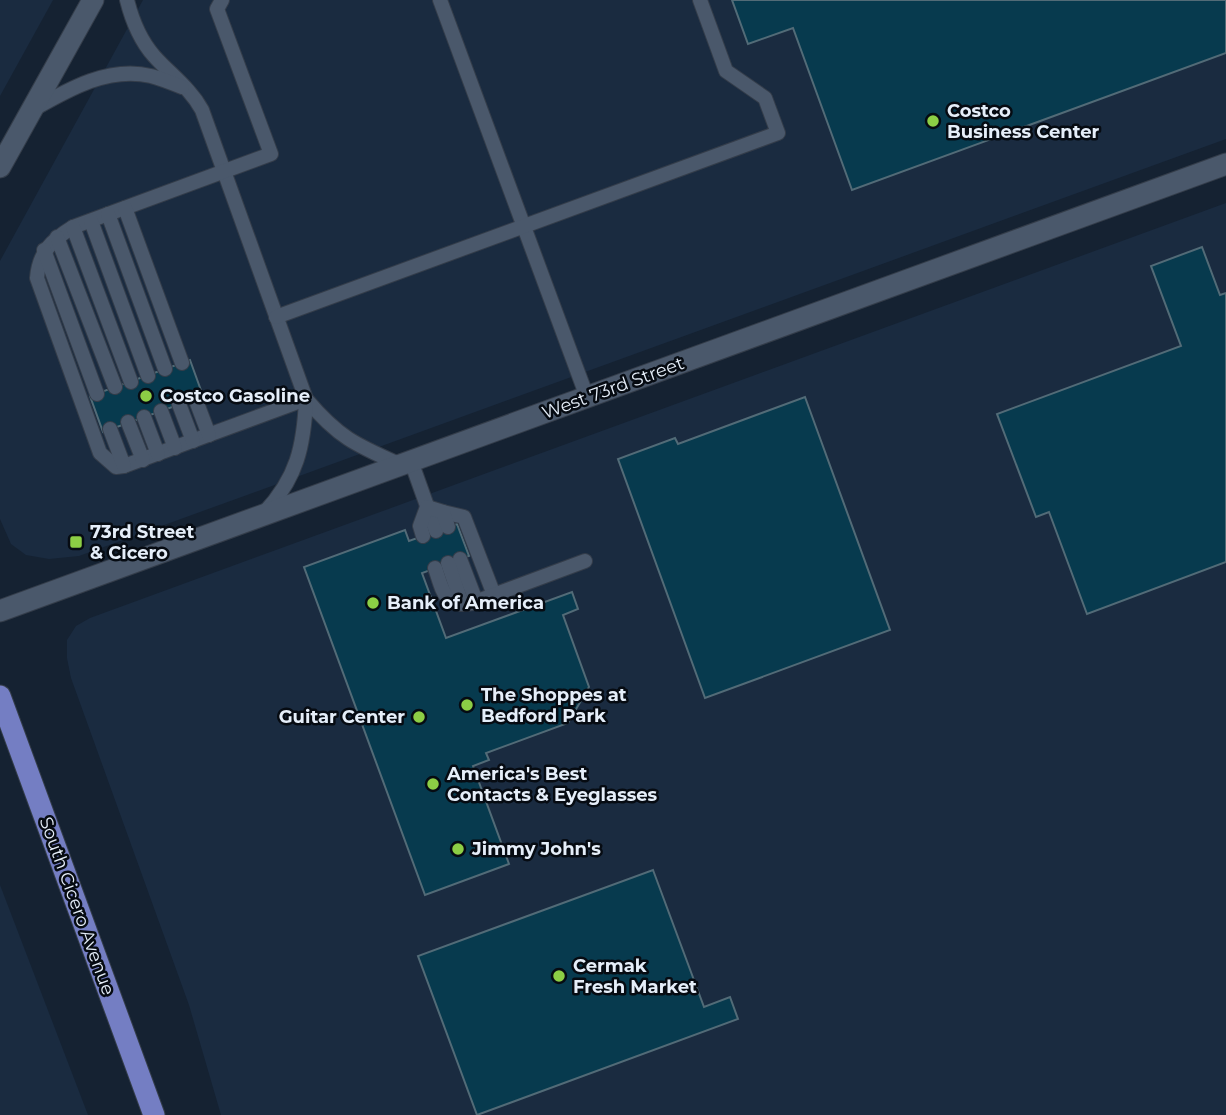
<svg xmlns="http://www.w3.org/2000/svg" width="1226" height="1115" font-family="Montserrat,sans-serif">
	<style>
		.built { fill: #1a2b40 }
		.building { fill: #073a4e; stroke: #526b77; stroke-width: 2 }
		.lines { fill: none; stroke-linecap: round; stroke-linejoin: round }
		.service-casing { stroke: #343d4a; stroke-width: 16 }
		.tertiary-casing { stroke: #343d4a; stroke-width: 23 }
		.primary-casing { stroke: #343d4a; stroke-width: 23 }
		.service { stroke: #4a586b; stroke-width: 14 }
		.tertiary { stroke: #4a586b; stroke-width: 21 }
		.primary { stroke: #747ec3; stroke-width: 21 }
		.poi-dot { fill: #8cce45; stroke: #060b12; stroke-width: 2.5 }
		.labels { text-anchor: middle; stroke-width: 5; stroke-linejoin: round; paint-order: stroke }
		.poi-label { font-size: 18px; font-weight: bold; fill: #e5eef9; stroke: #060b12; text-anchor: start }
		.street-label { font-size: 18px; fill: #e5eef9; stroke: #060b12 }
	</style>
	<rect width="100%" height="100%" fill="#152232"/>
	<g class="built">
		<path d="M 0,0 L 53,0 L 0,96 Z"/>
		<path d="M 143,0 L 1226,0 L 1226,139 L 79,556 L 49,559 L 26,555 L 11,544 L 0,519 L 0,261 Z"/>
		<path d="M 1226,203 L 1226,1115 L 221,1115 L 189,1005 L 71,678 L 67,658 L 67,640 L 76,626 L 90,618 Z"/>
		<path d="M 0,885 L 88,1115 L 0,1115 Z"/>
	</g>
	<g class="building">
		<path d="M 732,0 L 1226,0 L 1226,53 L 852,190 L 793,28 L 748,44 Z"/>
		<path d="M 1202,247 L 1220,295 L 1226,293 L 1226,562 L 1087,614 L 1049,512 L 1036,517 L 997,414 L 1181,346 L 1151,266 Z"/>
		<path d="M 190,360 L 203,396 L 103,432 L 90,396 Z"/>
		<path d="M 805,397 L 890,630 L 705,698 L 618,459 L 675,438 L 678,444 Z"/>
		<path d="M 457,524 L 469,556 L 422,573 L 446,638 L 572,592 L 578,609 L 563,615 L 589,687 L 568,723 L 486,753 L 489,760 L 473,766 L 509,864 L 425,895 L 304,567 L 405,530 L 409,541 Z"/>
		<path d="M 653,870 L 704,1007 L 730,997 L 738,1019 L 477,1115 L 418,956 Z"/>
	</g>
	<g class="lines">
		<g class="service-casing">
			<g id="service">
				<path d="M 127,0 C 132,20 140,40 154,56 C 170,74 190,88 202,110 L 306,399 C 339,438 356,445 401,465"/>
				<path d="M 222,0 L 217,9 L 271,154 L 73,227 C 52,240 39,252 37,278 L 100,453 L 116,467 L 124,466 L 306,399"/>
				<path d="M 440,0 L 587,397"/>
				<path d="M 34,109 C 69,89 109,66 151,76 C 162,79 172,83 182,87"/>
				<path d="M 125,208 L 182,363"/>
				<path d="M 108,214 L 165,369"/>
				<path d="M 91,221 L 148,376"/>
				<path d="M 73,227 L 131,382"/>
				<path d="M 57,237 L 115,387"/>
				<path d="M 44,250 L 97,394"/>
				<path d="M 276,317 L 778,133 L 765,98 L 726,71 L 700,0"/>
				<path d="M 195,398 L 209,435"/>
				<path d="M 179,404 L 193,441"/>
				<path d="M 161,411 L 175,448"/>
				<path d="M 144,417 L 158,454"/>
				<path d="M 128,422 L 143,460"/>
				<path d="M 110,429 L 124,466"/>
				<path d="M 411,461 L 436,531"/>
				<path d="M 443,512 L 464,517 L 494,595"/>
				<path d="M 264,513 C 297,478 304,446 306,399"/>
				<path d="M 423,536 L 420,526 L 427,507 L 443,512 L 448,527"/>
				<path d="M 460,559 L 476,601"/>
				<path d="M 448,563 L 462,604"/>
				<path d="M 435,568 C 443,591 444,608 472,603 L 585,561"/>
			</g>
		</g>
		<g class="tertiary-casing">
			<g id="tertiary">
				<path d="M 0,167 L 93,0"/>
				<path d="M 0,611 L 1226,164"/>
			</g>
		</g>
		<g class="primary-casing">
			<path id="primary" d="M 0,696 L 154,1115"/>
		</g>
		<use href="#service" class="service"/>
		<use href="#tertiary" class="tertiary"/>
		<use href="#primary" class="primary"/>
	</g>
	<g class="poi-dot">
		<circle cx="933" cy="121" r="7"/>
		<circle cx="146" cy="396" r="7"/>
		<rect x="69" y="535" width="14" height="14" rx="3.5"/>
		<circle cx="373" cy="603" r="7"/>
		<circle cx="467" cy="705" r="7"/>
		<circle cx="419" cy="717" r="7"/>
		<circle cx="433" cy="784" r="7"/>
		<circle cx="458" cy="849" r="7"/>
		<circle cx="559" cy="976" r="7"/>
	</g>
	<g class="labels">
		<g class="poi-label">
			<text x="947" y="117">Costco<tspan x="947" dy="21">Business Center</tspan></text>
			<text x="160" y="402">Costco Gasoline</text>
			<text x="90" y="538">73rd Street<tspan x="90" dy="21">&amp; Cicero</tspan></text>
			<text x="387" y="609">Bank of America</text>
			<text x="481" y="701">The Shoppes at<tspan x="481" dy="21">Bedford Park</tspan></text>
			<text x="405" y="723" text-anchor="end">Guitar Center</text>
			<text x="447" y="780">America's Best<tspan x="447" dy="21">Contacts &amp; Eyeglasses</tspan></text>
			<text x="472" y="855">Jimmy John's</text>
			<text x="573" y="972">Cermak<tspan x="573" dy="21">Fresh Market</tspan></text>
		</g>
		<g class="street-label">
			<text transform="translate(613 388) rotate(-20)" y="6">West 73rd Street</text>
			<text transform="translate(77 906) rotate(70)" y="6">South Cicero Avenue</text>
		</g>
	</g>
</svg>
